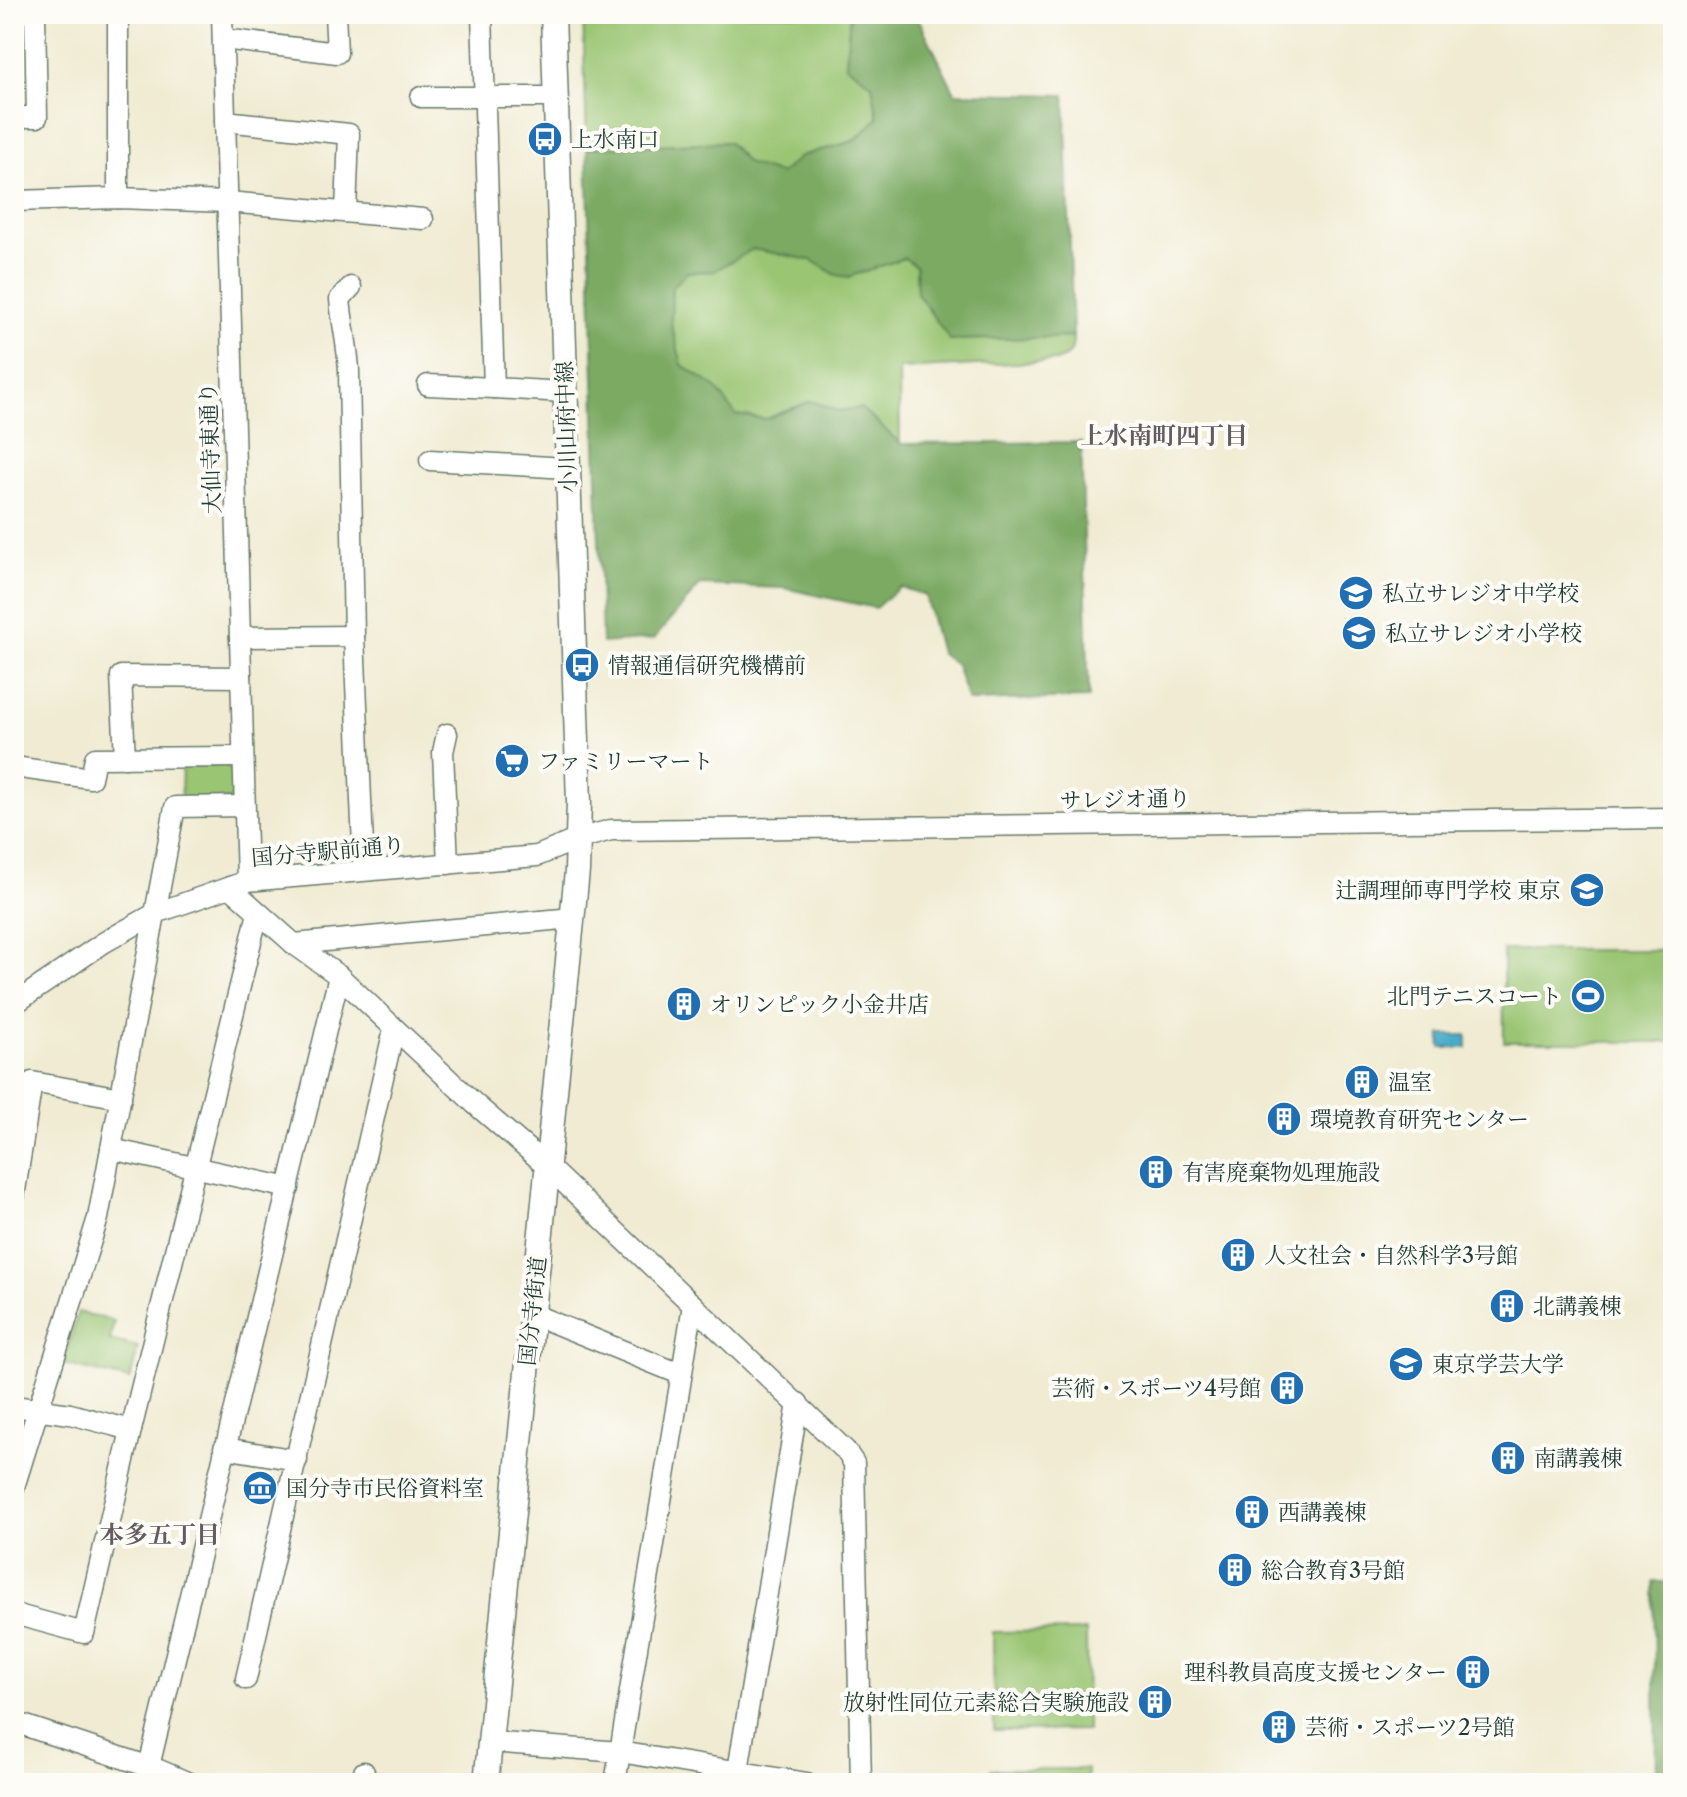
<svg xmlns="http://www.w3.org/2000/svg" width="1687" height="1797" font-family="'Libre Caslon Text','Noto Serif JP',serif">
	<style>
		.green { fill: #9ac572; stroke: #5c8153; stroke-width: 2 }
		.forest { fill: #7baa64; stroke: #4d744c; stroke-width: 2 }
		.water { fill: #48abc8; stroke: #34747e; stroke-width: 2 }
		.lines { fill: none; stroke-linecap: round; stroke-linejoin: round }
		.minor-casing { stroke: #687a6b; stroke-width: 23 }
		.major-casing { stroke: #687a6b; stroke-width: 27 }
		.minor { stroke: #fff; stroke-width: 20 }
		.major { stroke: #fff; stroke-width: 24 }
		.labels { text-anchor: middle; stroke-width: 8; stroke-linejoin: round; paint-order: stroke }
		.poi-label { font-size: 22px; fill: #1f3d34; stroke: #fdfcf7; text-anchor: start }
		.street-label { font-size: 22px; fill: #1f3d34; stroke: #fdfcf7 }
		.neighbourhood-label { font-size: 24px; font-weight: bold; fill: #655c62; stroke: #fdfcf7 }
	</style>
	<rect width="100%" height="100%" fill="#fdfcf7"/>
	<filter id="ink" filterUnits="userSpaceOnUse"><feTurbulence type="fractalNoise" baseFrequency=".0125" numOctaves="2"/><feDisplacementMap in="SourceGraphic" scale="16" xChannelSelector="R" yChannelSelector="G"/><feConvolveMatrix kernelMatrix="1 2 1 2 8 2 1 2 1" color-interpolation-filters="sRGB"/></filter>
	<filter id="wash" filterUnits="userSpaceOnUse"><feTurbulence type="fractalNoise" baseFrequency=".006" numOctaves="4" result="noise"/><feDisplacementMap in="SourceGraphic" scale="32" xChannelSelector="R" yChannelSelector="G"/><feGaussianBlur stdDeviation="1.8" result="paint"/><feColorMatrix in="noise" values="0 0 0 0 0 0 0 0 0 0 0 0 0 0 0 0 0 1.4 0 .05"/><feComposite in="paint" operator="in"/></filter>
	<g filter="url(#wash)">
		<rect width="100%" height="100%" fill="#f0ebd2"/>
		<g class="green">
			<path d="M 583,14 L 850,14 L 846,65 L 872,84 L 878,118 L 854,141 L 801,156 L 780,174 L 748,164 L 727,142 L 587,148 Z"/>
			<path d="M 753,249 L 811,260 L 836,274 L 848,277 L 904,258 L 916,266 L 917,293 L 950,340 L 1073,337 C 1073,352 1070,356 1056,361 L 899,369 L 900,444 L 860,408 L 838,411 L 811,401 L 766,419 L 736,415 L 714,387 L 682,365 L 671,323 L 671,287 L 687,272 L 714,271 Z"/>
			<path d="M 182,764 L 227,765 L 234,774 L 234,796 L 228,800 L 181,799 Z"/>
			<path d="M 1503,950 L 1673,950 L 1673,1042 L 1504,1042 Z"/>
			<path d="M 78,1312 L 114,1321 L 110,1340 L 138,1347 L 130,1380 L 63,1364 Z"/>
			<path d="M 1086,1631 L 1087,1730 L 994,1731 L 993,1632 Z"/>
			<rect x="991" y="1769" width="96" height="14"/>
		</g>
		<g class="forest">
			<path d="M 850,14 L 880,14 L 880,18 L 918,18 L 955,93 L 1065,95 L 1073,337 L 950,340 L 917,293 L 916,266 L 904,258 L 848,277 L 836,275 L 811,260 L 753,249 L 714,271 L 687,272 L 672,287 L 671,323 L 682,365 L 715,387 L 736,415 L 766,419 L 811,401 L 838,411 L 861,408 L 901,444 L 1081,442 L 1089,698 L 968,701 L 956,665 L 940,653 L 925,595 L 900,587 L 875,608 L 784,588 L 700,585 L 654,639 L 602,643 L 587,148 L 728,142 L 748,164 L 780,174 L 801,156 L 854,141 L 878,118 L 872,84 L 846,65 Z"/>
			<path d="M 1654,1582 L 1673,1582 L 1673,1783 L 1656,1783 Z"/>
		</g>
		<rect class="water" x="1441" y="1035" width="26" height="13"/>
	</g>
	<g filter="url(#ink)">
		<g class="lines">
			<g class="minor-casing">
				<g id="minor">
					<path d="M 118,14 L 118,198"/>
					<path d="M 222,14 L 247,881"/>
					<path d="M 482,14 L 494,388 L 565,392"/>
					<path d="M 223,39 L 337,53 L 335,14"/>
					<path d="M 421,97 L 555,97"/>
					<path d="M 14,117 L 37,117 L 35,14"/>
					<path d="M 225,121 L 349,134 L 346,212"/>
					<path d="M 14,201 L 118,198 L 227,202 L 423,219"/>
					<path d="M 351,287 L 340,299 C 342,324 348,346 349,371 L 354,636 L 364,870"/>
					<path d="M 428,385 L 494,388"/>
					<path d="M 430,460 L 567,468"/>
					<path d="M 240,637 L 354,636"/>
					<path d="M 447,734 L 443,752 L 448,864"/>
					<path d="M 125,758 L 121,676 L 241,677"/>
					<path d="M 14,767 L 91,778 L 95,758 L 243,757"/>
					<path d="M 230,887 L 294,944 L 339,976 L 475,1104 L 547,1166 L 845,1450 L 854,1463 L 861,1783"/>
					<path d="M 294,944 L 573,918"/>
					<path d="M 14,1004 L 103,943 L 156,913 L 247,881 L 537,856 L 578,839 L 611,830 L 1673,818"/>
					<path d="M 111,1149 L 289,1188"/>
					<path d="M 14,1197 L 32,1082 L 121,1098"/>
					<path d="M 532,1314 L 680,1374"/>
					<path d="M 14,1406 L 70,1414 L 131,1430"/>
					<path d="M 224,1448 L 297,1460"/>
					<path d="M 14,1487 L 98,1218 L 175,807 L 244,806"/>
					<path d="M 14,1614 L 84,1633 L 131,1430 L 258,913"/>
					<path d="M 246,1679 L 394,1029"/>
					<path d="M 14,1722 L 159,1770 L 189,1783"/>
					<path d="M 490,1742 L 620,1752 L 807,1783"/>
					<path d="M 145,1783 L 339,976"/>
					<path d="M 362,1783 L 364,1772"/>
					<path d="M 615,1783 L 693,1305"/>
					<path d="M 736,1783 L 798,1403"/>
				</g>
			</g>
			<g class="major-casing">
				<path id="major" d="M 486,1783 L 577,871 L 579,803 L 553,14"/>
			</g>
			<use href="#minor" class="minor"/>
			<use href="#major" class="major"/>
		</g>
	</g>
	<defs>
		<g id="bus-disc" transform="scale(1.8)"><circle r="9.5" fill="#1f6fb2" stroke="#fdfcf7"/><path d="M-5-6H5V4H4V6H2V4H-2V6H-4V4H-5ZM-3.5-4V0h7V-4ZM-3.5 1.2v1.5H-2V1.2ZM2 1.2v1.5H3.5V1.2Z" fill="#fff"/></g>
		<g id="school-disc" transform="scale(1.8)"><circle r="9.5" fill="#1f6fb2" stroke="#fdfcf7"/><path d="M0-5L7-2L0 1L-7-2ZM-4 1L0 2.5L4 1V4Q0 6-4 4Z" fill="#fff"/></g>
		<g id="supermarket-disc" transform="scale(1.8)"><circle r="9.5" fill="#1f6fb2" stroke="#fdfcf7"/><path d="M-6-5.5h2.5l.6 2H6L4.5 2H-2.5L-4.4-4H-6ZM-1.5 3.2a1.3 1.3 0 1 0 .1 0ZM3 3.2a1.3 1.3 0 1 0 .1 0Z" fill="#fff"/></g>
		<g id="stadium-disc" transform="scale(1.8)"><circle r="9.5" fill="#1f6fb2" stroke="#fdfcf7"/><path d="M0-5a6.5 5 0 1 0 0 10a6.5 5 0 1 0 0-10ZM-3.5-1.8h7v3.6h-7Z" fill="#fff"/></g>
		<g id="building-disc" transform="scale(1.8)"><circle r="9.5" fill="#1f6fb2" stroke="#fdfcf7"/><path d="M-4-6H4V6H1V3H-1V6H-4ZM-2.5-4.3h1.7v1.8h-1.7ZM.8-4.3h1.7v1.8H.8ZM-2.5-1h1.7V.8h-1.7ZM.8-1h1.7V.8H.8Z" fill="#fff"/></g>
		<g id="university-disc" transform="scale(1.8)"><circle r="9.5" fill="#1f6fb2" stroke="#fdfcf7"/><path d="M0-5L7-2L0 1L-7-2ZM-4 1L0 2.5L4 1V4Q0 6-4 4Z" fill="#fff"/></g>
		<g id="museum-disc" transform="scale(1.8)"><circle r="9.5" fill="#1f6fb2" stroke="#fdfcf7"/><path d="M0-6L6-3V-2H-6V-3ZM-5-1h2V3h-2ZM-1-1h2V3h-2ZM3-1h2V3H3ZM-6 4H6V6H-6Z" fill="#fff"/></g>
	</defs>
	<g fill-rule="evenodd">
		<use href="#bus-disc" x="545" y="139"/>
		<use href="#school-disc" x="1356" y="593"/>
		<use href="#school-disc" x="1359" y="633"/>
		<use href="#bus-disc" x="582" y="665"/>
		<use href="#supermarket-disc" x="512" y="761"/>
		<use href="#school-disc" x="1587" y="890"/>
		<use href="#stadium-disc" x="1588" y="996"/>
		<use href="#building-disc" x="684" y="1004"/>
		<use href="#building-disc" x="1362" y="1082"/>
		<use href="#building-disc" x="1284" y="1119"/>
		<use href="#building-disc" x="1156" y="1172"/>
		<use href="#building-disc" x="1238" y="1255"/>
		<use href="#building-disc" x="1507" y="1306"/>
		<use href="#university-disc" x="1406" y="1364"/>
		<use href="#building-disc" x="1287" y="1388"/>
		<use href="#building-disc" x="1508" y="1458"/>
		<use href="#museum-disc" x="260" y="1488"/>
		<use href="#building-disc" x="1252" y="1512"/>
		<use href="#building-disc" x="1235" y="1570"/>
		<use href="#building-disc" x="1473" y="1672"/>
		<use href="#building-disc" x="1155" y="1702"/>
		<use href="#building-disc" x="1279" y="1727"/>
	</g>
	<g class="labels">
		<g class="poi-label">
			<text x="571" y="147">上水南口</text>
			<text x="1382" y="601">私立サレジオ中学校</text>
			<text x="1385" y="641">私立サレジオ小学校</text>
			<text x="608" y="673">情報通信研究機構前</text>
			<text x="538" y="769">ファミリーマート</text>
			<text x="1561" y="898" text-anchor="end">辻調理師専門学校 東京</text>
			<text x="1562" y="1004" text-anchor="end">北門テニスコート</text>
			<text x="710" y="1012">オリンピック小金井店</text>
			<text x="1388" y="1090">温室</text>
			<text x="1310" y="1127">環境教育研究センター</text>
			<text x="1182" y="1180">有害廃棄物処理施設</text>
			<text x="1264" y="1263">人文社会・自然科学3号館</text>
			<text x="1533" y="1314">北講義棟</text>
			<text x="1432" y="1372">東京学芸大学</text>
			<text x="1261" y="1396" text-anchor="end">芸術・スポーツ4号館</text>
			<text x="1534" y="1466">南講義棟</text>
			<text x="286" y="1496">国分寺市民俗資料室</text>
			<text x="1278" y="1520">西講義棟</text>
			<text x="1261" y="1578">総合教育3号館</text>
			<text x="1447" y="1680" text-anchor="end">理科教員高度支援センター</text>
			<text x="1129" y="1710" text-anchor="end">放射性同位元素総合実験施設</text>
			<text x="1305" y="1735">芸術・スポーツ2号館</text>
		</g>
		<g class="street-label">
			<text transform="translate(566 427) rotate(-92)" y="8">小川山府中線</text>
			<text transform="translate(210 448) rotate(-92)" y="8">大仙寺東通り</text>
			<text transform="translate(1125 799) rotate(-1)" y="8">サレジオ通り</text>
			<text transform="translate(328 851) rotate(-5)" y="8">国分寺駅前通り</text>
			<text transform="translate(532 1311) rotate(-84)" y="8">国分寺街道</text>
		</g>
		<g class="neighbourhood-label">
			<text x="1164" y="444">上水南町四丁目</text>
			<text x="160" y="1543">本多五丁目</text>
		</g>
	</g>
	<rect width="1687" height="1797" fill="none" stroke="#fdfcf7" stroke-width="48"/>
</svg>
